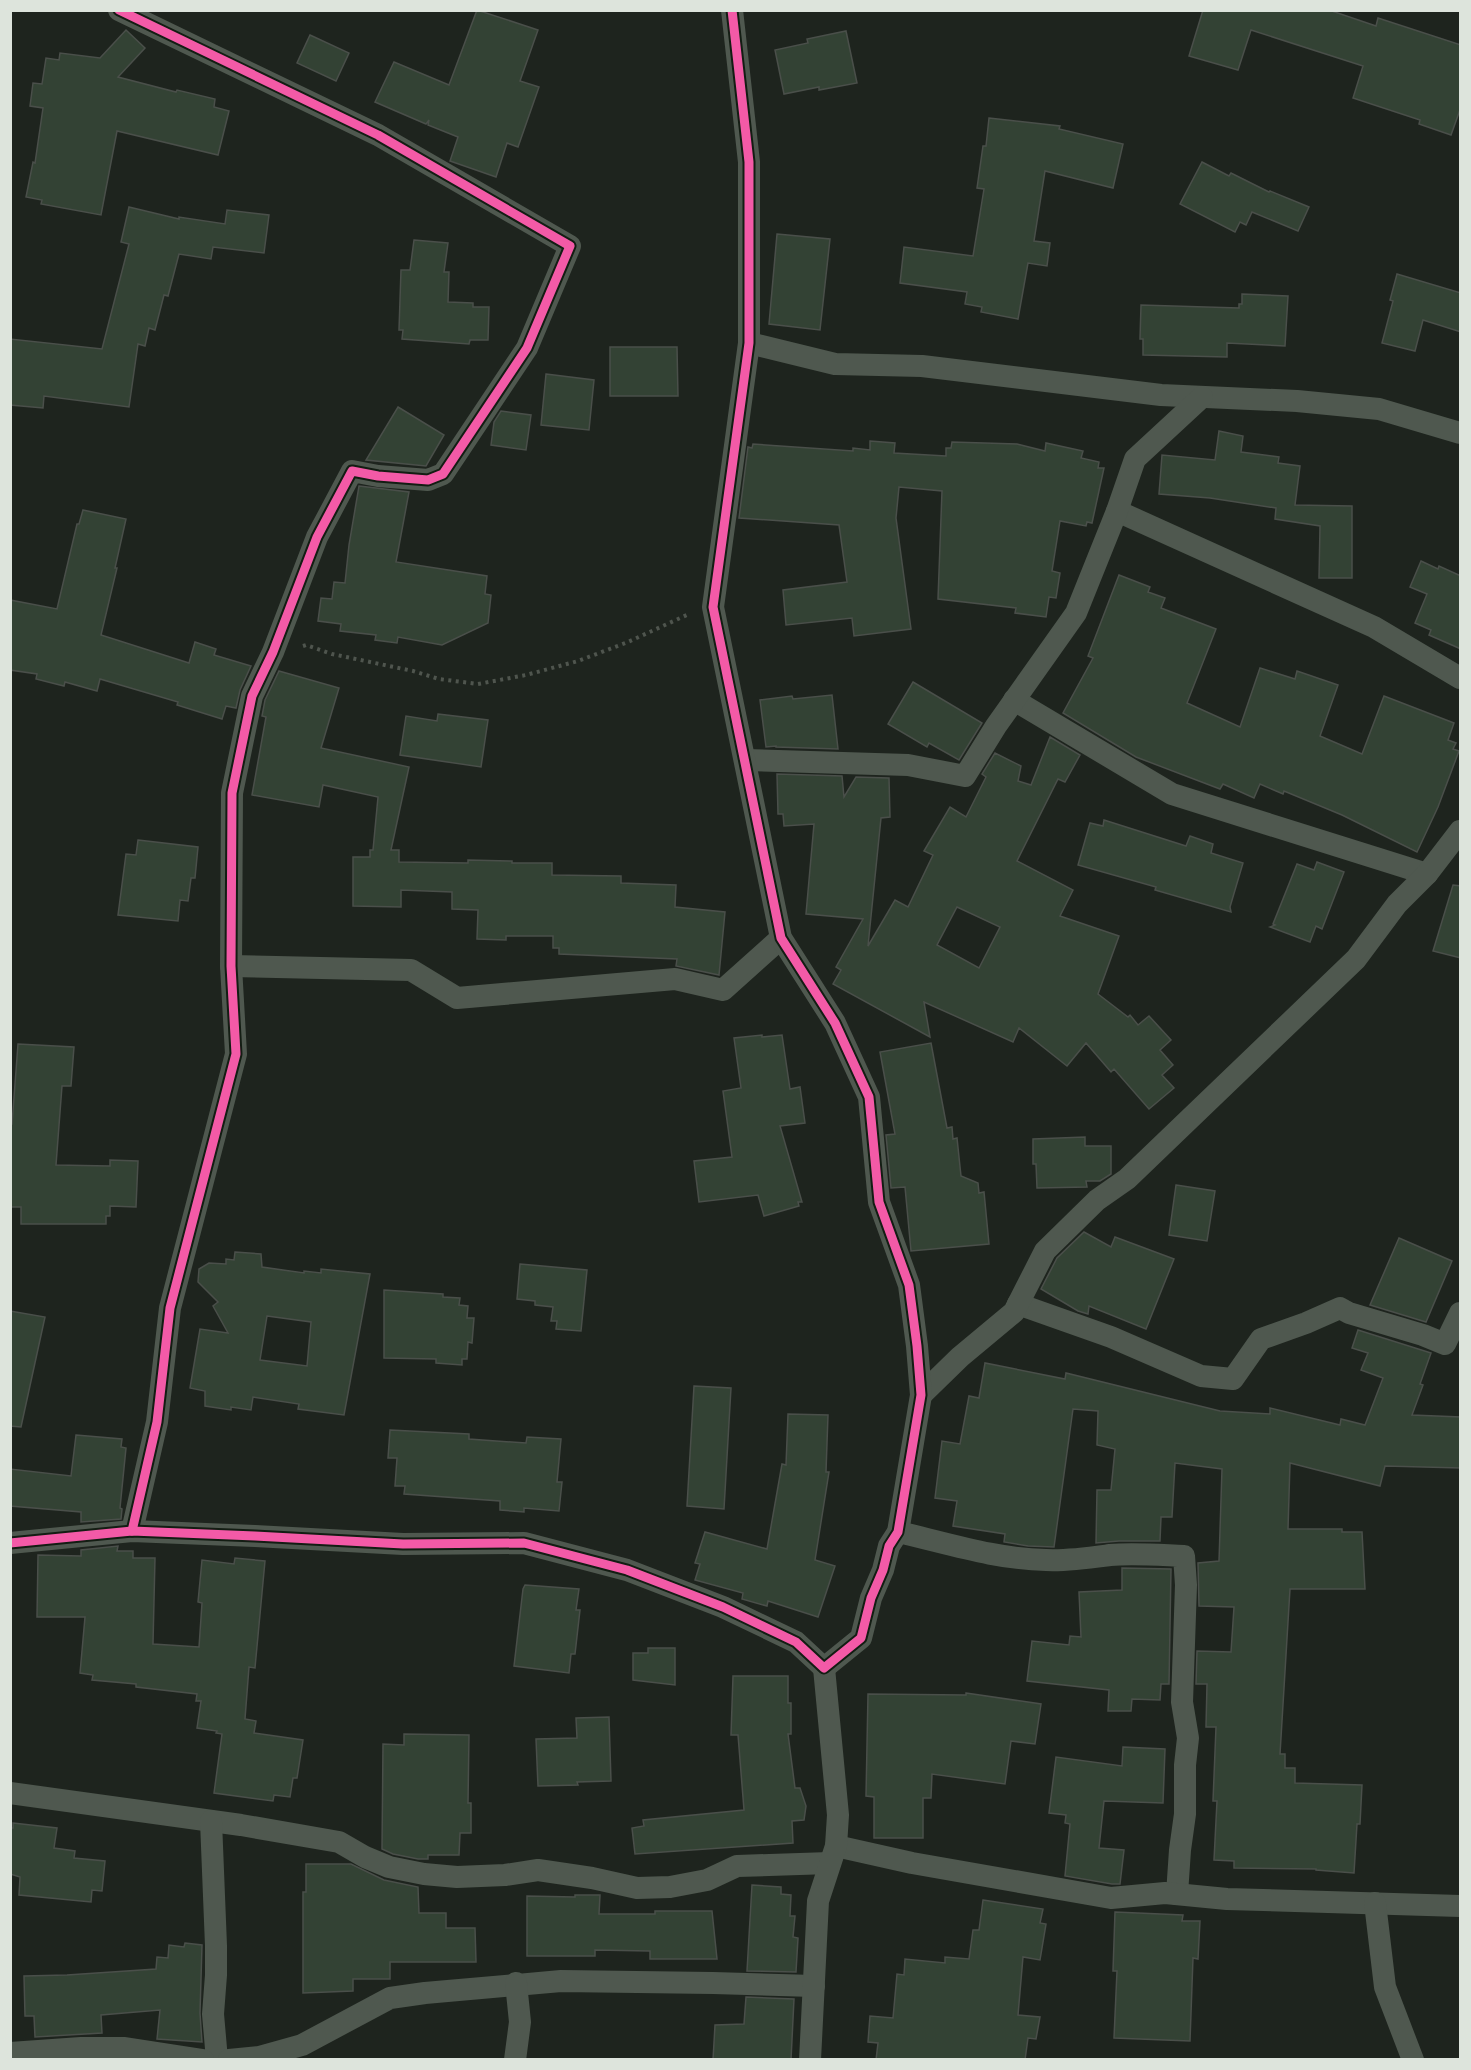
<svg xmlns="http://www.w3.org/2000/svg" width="1471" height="2070" font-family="'Varela Round',sans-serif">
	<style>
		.building { fill: #334234; stroke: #4a4f4a; stroke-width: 1.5; fill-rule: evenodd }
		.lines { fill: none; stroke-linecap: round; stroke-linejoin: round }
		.path { stroke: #4f554e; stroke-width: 4; stroke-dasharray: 3 4.5; stroke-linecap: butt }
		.street { stroke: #4f584f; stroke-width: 22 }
		.cycleway-casing { stroke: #131d13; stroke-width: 13 }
		.cycleway { stroke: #f35aa7; stroke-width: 9 }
	</style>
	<rect width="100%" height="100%" fill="#1e241e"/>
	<g class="building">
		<path d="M 477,10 L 538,30 L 520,81 L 539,87 L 518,147 L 507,143 L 496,177 L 450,161 L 458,137 L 428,125 L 429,120 L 426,124 L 375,102 L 394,62 L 449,85 Z"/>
		<path d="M 1203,10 L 1329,10 L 1376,26 L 1378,18 L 1461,45 L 1461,107 L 1451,135 L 1419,124 L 1420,120 L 1353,98 L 1363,66 L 1251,30 L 1238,70 L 1189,56 Z"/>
		<path d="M 126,30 L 145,48 L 118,77 L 176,92 L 177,90 L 215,99 L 214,107 L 229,111 L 218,155 L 117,131 L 101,215 L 41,204 L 42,200 L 26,197 L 33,162 L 35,163 L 43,108 L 30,106 L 33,83 L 42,84 L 46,58 L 59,60 L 60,53 L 100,58 Z"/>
		<path d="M 846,31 L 857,83 L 819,90 L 819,87 L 784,94 L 775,50 L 808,43 L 807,39 Z"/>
		<path d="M 310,35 L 349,53 L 336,81 L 297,63 Z"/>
		<path d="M 989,118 L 1060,126 L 1059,129 L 1123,144 L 1113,188 L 1045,171 L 1034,241 L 1050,243 L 1047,266 L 1028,263 L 1018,319 L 981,312 L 982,307 L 965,304 L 967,292 L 900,283 L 904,247 L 973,256 L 984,189 L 977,188 L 983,146 L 986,146 Z"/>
		<path d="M 1202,162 L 1229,176 L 1231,173 L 1269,192 L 1270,191 L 1309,207 L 1298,231 L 1252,212 L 1246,225 L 1240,222 L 1235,232 L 1180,204 Z"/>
		<path d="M 129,207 L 179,219 L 179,217 L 225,224 L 227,210 L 269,215 L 264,253 L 213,247 L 211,259 L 179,254 L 168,296 L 164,295 L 155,330 L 149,328 L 145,346 L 138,344 L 129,407 L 44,396 L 43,408 L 10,405 L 10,339 L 102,349 L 129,244 L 121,242 Z"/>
		<path d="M 777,234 L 830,239 L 820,330 L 769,324 Z"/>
		<path d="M 414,240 L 448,243 L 444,272 L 449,272 L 448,302 L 473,303 L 473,307 L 489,307 L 488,340 L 470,340 L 469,344 L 402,339 L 403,330 L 399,330 L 401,270 L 410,270 Z"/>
		<path d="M 1397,274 L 1461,293 L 1461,332 L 1423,320 L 1415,351 L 1382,343 L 1393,301 L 1390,300 Z"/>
		<path d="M 1242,294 L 1288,296 L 1285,346 L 1227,343 L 1227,357 L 1143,355 L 1143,339 L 1140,339 L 1141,305 L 1239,308 L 1239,304 L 1242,304 Z"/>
		<path d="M 610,347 L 677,347 L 678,396 L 610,396 Z"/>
		<path d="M 546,374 L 594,380 L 589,430 L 541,425 Z"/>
		<path d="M 398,407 L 444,435 L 426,466 L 366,460 Z"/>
		<path d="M 501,411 L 531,415 L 526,450 L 491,445 L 494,422 Z"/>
		<path d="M 1219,431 L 1243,436 L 1241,452 L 1279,457 L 1278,463 L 1300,466 L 1295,505 L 1352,506 L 1352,578 L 1319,578 L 1320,526 L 1275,519 L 1276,508 L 1210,498 L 1159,494 L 1162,455 L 1215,460 Z"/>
		<path d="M 870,441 L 895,443 L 894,453 L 946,456 L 946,448 L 951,448 L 952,442 L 1017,444 L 1045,451 L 1046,443 L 1083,451 L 1081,458 L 1099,462 L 1098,468 L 1104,468 L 1092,523 L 1087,522 L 1086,526 L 1060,521 L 1052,571 L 1060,573 L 1056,598 L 1049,597 L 1046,617 L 1015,613 L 1016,608 L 938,599 L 942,491 L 899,487 L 896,518 L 911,629 L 854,636 L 852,618 L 786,625 L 783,590 L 847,582 L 839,525 L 739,518 L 748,447 L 752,448 L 753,444 L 853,451 L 853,448 L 870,450 Z"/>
		<path d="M 359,486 L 409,492 L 396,562 L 487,576 L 485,594 L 491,595 L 488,623 L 442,645 L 398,637 L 397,643 L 375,640 L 376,635 L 340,631 L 341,624 L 318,621 L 321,598 L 332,599 L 334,582 L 345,583 L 349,545 Z"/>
		<path d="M 83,510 L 126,519 L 115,568 L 117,568 L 101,635 L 189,663 L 195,642 L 216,649 L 214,655 L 251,666 L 240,690 L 236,708 L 226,706 L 222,719 L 177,705 L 178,702 L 100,679 L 97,691 L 65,682 L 64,686 L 36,679 L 37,674 L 10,670 L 10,600 L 57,609 L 77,524 L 79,524 Z"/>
		<path d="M 1421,561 L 1438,569 L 1439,566 L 1461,576 L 1461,649 L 1429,635 L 1431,630 L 1415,623 L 1427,594 L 1410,587 Z"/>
		<path d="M 1119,575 L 1150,587 L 1148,592 L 1165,598 L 1161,608 L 1216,629 L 1187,703 L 1240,727 L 1260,668 L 1295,679 L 1297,671 L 1338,685 L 1320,736 L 1362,754 L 1384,696 L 1454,723 L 1448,740 L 1456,743 L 1453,749 L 1459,751 L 1438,807 L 1417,852 L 1342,815 L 1284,791 L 1283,794 L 1260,784 L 1254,798 L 1223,784 L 1220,789 L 1136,757 L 1063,713 L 1093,658 L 1088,656 Z"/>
		<path d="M 279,671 L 339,688 L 321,748 L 409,767 L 391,850 L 399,850 L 399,862 L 468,863 L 468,860 L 512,861 L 512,863 L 552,863 L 552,875 L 621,876 L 621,883 L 676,885 L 675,907 L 725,912 L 719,975 L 676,966 L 677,959 L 559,954 L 559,948 L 553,948 L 553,936 L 506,936 L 506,940 L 477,939 L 478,910 L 452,909 L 452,892 L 401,890 L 401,907 L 353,906 L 353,857 L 370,857 L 370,850 L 373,850 L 378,797 L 323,785 L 319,807 L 252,795 L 266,717 L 262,716 L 265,700 Z"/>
		<path d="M 913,682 L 982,723 L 959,760 L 929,743 L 927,747 L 888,724 Z"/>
		<path d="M 832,695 L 838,749 L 776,747 L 776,746 L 766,747 L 760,700 L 792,696 L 793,699 Z"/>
		<path d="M 438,714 L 488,720 L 481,767 L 400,755 L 406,716 L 437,721 Z"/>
		<path d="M 1050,737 L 1080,755 L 1065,782 L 1058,779 L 1017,861 L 1073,890 L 1060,916 L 1119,936 L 1098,994 L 1128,1017 L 1130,1015 L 1138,1025 L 1149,1016 L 1171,1040 L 1160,1050 L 1173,1065 L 1162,1075 L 1174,1088 L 1149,1109 L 1114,1069 L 1111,1072 L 1086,1043 L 1067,1066 L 1019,1028 L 1013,1042 L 924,1002 L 930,1037 L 833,984 L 841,970 L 836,967 L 863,919 L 806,914 L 814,824 L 784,826 L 783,814 L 778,814 L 777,774 L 842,776 L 844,797 L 856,777 L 889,778 L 890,817 L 881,818 L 868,946 L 895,900 L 908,907 L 933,855 L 924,851 L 950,807 L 966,817 L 986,777 L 982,774 L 995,753 L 1021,766 L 1018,781 L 1031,785 ZM 957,907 L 1000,927 L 979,968 L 937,945 Z"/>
		<path d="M 1104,820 L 1186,846 L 1190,836 L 1213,844 L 1211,853 L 1243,863 L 1230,907 L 1231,912 L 1155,890 L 1156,887 L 1078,865 L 1090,823 L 1103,826 Z"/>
		<path d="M 138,840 L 198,847 L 195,878 L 191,878 L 188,901 L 180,900 L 178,921 L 118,915 L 126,854 L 136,855 Z"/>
		<path d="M 1317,862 L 1344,872 L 1322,929 L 1316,926 L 1310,942 L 1270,927 L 1275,925 L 1273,924 L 1297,864 L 1314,870 Z"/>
		<path d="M 1453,885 L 1461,886 L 1461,958 L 1433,951 Z"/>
		<path d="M 762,1035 L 762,1037 L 782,1035 L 790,1089 L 800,1087 L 805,1123 L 780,1126 L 802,1202 L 798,1202 L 799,1206 L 764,1216 L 758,1195 L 699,1202 L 694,1161 L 732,1157 L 723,1091 L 741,1088 L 734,1038 Z"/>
		<path d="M 931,1043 L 947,1128 L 952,1127 L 953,1139 L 957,1138 L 961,1176 L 978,1183 L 979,1193 L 984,1192 L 989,1244 L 911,1251 L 905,1187 L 891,1188 L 886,1135 L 895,1134 L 880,1052 Z"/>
		<path d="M 18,1044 L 74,1047 L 71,1086 L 62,1086 L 56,1165 L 110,1166 L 110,1160 L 138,1161 L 136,1207 L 110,1206 L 110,1216 L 106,1216 L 106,1224 L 21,1224 L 21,1207 L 10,1207 L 10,1124 L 12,1124 Z"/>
		<path d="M 1085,1137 L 1085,1146 L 1111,1146 L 1111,1174 L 1100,1181 L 1086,1181 L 1087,1187 L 1037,1188 L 1036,1164 L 1033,1164 L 1033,1139 Z"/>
		<path d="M 1176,1185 L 1215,1191 L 1207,1241 L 1169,1235 Z"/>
		<path d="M 1084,1232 L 1111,1247 L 1115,1237 L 1174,1259 L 1146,1329 L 1089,1306 L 1088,1314 L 1078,1311 L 1041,1289 L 1057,1258 Z"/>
		<path d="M 1399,1238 L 1452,1261 L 1426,1322 L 1370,1305 Z"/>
		<path d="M 235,1252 L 261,1254 L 262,1267 L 304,1273 L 304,1271 L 321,1273 L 321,1269 L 370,1274 L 344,1415 L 298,1409 L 299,1404 L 253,1397 L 251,1410 L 231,1407 L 231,1410 L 205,1406 L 205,1391 L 190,1388 L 200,1329 L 228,1333 L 213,1306 L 218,1302 L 198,1282 L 199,1269 L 209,1263 L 226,1264 L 226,1259 L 234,1260 ZM 267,1316 L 311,1322 L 307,1366 L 260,1360 Z"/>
		<path d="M 520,1264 L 587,1270 L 581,1331 L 556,1329 L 557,1321 L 551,1321 L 553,1307 L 535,1305 L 535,1301 L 517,1299 Z"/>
		<path d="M 384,1290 L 443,1294 L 443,1297 L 460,1298 L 459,1305 L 468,1306 L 467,1318 L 474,1318 L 472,1343 L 468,1342 L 467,1359 L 462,1359 L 462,1365 L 436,1363 L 436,1359 L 384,1358 Z"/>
		<path d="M 10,1311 L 45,1317 L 21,1427 L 10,1426 Z"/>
		<path d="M 1358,1330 L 1431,1353 L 1420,1384 L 1423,1385 L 1412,1415 L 1461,1417 L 1461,1468 L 1385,1466 L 1380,1486 L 1290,1463 L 1288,1529 L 1342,1529 L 1342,1532 L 1362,1532 L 1365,1589 L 1290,1589 L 1280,1754 L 1285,1754 L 1285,1768 L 1295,1768 L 1295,1783 L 1362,1785 L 1360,1824 L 1357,1824 L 1354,1873 L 1316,1870 L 1316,1869 L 1234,1868 L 1234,1861 L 1214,1860 L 1217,1801 L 1213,1801 L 1216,1727 L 1206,1727 L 1207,1684 L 1196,1684 L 1197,1651 L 1231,1652 L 1234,1607 L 1199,1606 L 1198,1563 L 1219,1561 L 1222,1469 L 1175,1463 L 1172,1517 L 1161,1517 L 1160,1541 L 1119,1541 L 1096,1543 L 1097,1490 L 1111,1490 L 1115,1449 L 1097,1445 L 1098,1411 L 1073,1409 L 1054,1547 L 1028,1546 L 1004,1542 L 1005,1534 L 953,1526 L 957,1501 L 935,1498 L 942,1441 L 960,1444 L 969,1396 L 979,1398 L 985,1363 L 1065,1379 L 1066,1373 L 1220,1411 L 1270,1414 L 1270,1408 L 1340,1425 L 1341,1419 L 1365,1425 L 1383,1378 L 1361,1370 L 1368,1353 L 1352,1348 Z"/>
		<path d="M 694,1386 L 731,1388 L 724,1509 L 687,1506 Z"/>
		<path d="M 788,1414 L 828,1415 L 826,1472 L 829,1472 L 815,1560 L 835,1566 L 818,1617 L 768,1601 L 767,1606 L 742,1599 L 743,1593 L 695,1580 L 700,1564 L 695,1563 L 705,1532 L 767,1549 L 782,1464 L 786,1465 Z"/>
		<path d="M 390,1430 L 469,1434 L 469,1439 L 526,1443 L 527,1437 L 561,1439 L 557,1482 L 562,1482 L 559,1511 L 524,1508 L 524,1512 L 500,1510 L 500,1501 L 404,1494 L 405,1486 L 395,1486 L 397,1458 L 388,1458 Z"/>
		<path d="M 76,1435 L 122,1439 L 121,1447 L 126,1448 L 120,1508 L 122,1509 L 121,1519 L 81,1522 L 81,1512 L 10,1506 L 10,1469 L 71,1476 Z"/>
		<path d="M 118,1546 L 117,1551 L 133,1551 L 133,1558 L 155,1558 L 153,1644 L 199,1647 L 202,1603 L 198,1602 L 202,1560 L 234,1564 L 235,1558 L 265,1561 L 255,1668 L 249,1667 L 245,1719 L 256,1721 L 254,1733 L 303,1740 L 297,1778 L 293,1778 L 290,1797 L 274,1795 L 273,1801 L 214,1793 L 222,1734 L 216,1733 L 217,1731 L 197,1728 L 201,1701 L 196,1701 L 197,1694 L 136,1687 L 136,1684 L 92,1680 L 93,1675 L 80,1673 L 85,1617 L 37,1617 L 38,1555 L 81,1556 L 81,1550 Z"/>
		<path d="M 1122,1568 L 1171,1569 L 1169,1684 L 1161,1684 L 1160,1700 L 1132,1699 L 1131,1711 L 1108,1711 L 1109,1690 L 1027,1681 L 1032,1641 L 1069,1645 L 1070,1636 L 1081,1637 L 1079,1592 L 1122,1590 Z"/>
		<path d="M 525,1585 L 579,1589 L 576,1610 L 580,1610 L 575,1654 L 571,1654 L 569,1673 L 514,1666 L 523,1589 Z"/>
		<path d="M 648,1648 L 675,1648 L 675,1685 L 633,1680 L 633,1653 L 648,1653 Z"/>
		<path d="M 733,1676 L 788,1676 L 788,1703 L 791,1703 L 791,1734 L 788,1734 L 795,1788 L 800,1788 L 806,1806 L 804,1820 L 792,1821 L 793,1843 L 635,1854 L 632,1828 L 644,1826 L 643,1820 L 744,1810 L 738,1735 L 731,1735 Z"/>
		<path d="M 966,1693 L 1041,1704 L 1035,1744 L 1011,1741 L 1005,1784 L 932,1774 L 931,1798 L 923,1798 L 923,1838 L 874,1838 L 874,1797 L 866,1796 L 868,1694 L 966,1695 Z"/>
		<path d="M 609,1717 L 611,1781 L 577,1782 L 578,1785 L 538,1786 L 536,1739 L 577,1738 L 576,1718 Z"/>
		<path d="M 404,1734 L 469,1735 L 468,1803 L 471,1803 L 471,1833 L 460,1833 L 459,1855 L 428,1855 L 428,1859 L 418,1859 L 393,1854 L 382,1849 L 383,1744 L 404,1745 Z"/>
		<path d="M 1123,1747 L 1165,1749 L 1163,1803 L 1104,1801 L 1099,1848 L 1124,1850 L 1120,1884 L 1112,1884 L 1065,1876 L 1070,1824 L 1065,1823 L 1066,1815 L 1049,1813 L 1056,1757 L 1122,1766 Z"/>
		<path d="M 13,1823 L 57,1828 L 54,1848 L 75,1851 L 74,1858 L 105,1861 L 102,1891 L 92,1890 L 91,1902 L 19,1895 L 20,1877 L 10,1874 L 10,1828 L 13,1828 Z"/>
		<path d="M 306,1864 L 351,1864 L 384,1880 L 418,1887 L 419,1913 L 446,1913 L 446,1928 L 475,1928 L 476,1962 L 390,1962 L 390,1979 L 353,1979 L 353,1991 L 303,1993 L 303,1892 L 306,1892 Z"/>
		<path d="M 752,1885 L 781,1887 L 781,1894 L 791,1895 L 790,1916 L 795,1916 L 793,1937 L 798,1938 L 796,1972 L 747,1971 Z"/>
		<path d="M 575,1895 L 600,1895 L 599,1914 L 655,1914 L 655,1911 L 712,1911 L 717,1959 L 650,1959 L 650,1951 L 595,1950 L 595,1956 L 527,1956 L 527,1896 L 575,1897 Z"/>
		<path d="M 983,1900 L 1043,1909 L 1040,1923 L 1046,1924 L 1040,1960 L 1023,1957 L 1018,2015 L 1040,2017 L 1036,2039 L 1028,2038 L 1025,2060 L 876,2060 L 878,2043 L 868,2042 L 870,2016 L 893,2018 L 897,1974 L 904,1975 L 905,1959 L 945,1963 L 945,1957 L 969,1959 L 973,1930 L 979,1930 Z"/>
		<path d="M 1115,1912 L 1183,1915 L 1182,1921 L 1200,1921 L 1198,1959 L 1193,1958 L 1190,2041 L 1114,2038 L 1117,1971 L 1113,1971 Z"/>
		<path d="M 185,1943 L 202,1945 L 200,2013 L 202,2042 L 157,2039 L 160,2010 L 101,2015 L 102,2033 L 35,2037 L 34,2016 L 25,2016 L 24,1976 L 67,1975 L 156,1969 L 157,1957 L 168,1958 L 169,1945 L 184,1947 Z"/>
		<path d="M 746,1997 L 794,1999 L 791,2060 L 713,2060 L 715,2025 L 744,2024 Z"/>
	</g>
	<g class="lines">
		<path class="path" d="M 303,646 L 306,645 L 332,654 L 413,671 L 439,679 L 478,684 L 526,675 L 578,661 L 628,642 L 689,614"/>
		<g class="street">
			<path d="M 119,10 L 378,135 L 570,246 L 527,348 L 443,474 L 428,480 L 378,476 L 352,471 L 317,537 L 273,652 L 252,696 L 232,793 L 231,966 L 236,1054 L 170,1308 L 157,1422 L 132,1531"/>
			<path d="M 749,343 L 835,364 L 922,366 L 1161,395 L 1297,401 L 1379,409 L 1460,433"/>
			<path d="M 1117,511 L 1374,627 L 1460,678"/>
			<path d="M 1014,700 L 1172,794 L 1427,874"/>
			<path d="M 745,760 L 908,765 L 965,776 L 996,726 L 1076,613 L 1117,511 L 1135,459 L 1202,397"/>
			<path d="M 231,966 L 411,970 L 457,998 L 675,979 L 723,990 L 781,938"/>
			<path d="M 1018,1304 L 1111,1337 L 1201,1376 L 1233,1379 L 1261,1339 L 1306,1323 L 1340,1308 L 1349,1313 L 1423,1335 L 1445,1344 L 1460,1313"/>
			<path d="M 921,1395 L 960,1357 L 1014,1312 L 1045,1251 L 1097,1200 L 1127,1179 L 1356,959 L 1397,904 L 1427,874 L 1460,831"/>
			<path d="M 898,1532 C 947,1543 995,1559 1046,1560 C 1068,1561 1088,1558 1110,1555 C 1134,1553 1159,1555 1184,1556 L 1186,1585 L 1182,1702 L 1188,1738 L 1185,1765 L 1185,1814 L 1180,1850 L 1177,1894"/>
			<path d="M 10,1543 L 132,1531 L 255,1536 L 403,1544 L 524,1543 L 627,1570 L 723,1607 L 796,1642 L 824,1668 L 861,1638 L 871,1598 L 883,1570 L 889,1546 L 898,1532 L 921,1395 L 917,1346 L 909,1285 L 879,1202 L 869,1097 L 835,1023 L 781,938 L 713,607 L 749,343 L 749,162 L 732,10"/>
			<path d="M 10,1793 L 241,1825 L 339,1842 L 365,1857 L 389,1867 L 424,1874 L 457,1877 L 505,1875 L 538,1870 L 592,1878 L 637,1888 L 670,1887 L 707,1880 L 737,1866 L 830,1863"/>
			<path d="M 211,1821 L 216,1946 L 216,1975 L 213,2014 L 217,2060"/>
			<path d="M 836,1846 L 912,1863 L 1111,1898 L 1165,1893 L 1227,1899 L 1460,1906"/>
			<path d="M 1375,1903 L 1385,1987 L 1413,2060"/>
			<path d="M 10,2053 L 81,2048 L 125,2048 L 203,2060"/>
			<path d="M 229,2060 L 259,2057 L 302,2045 L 390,1998 L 425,1993 L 561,1981 L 713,1983 L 814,1986"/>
			<path d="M 515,2060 L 520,2022 L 516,1983"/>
			<path d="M 810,2060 L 818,1901 L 836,1846 L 838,1815 L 824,1668"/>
		</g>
		<g class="cycleway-casing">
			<g id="cycleway">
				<path d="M 119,10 L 378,135 L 570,246 L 527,348 L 443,474 L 428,480 L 378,476 L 352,471 L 317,537 L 273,652 L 252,696 L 232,793 L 231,966 L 236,1054 L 170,1308 L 157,1422 L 132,1531"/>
				<path d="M 10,1543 L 132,1531 L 255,1536 L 403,1544 L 524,1543 L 627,1570 L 723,1607 L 796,1642 L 824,1668 L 861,1638 L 871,1598 L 883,1570 L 889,1546 L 898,1532 L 921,1395 L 917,1346 L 909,1285 L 879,1202 L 869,1097 L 835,1023 L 781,938 L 713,607 L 749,343 L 749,162 L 732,10"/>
			</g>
		</g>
		<use href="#cycleway" class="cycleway"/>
	</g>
	<rect width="1471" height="2070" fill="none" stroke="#dde4dc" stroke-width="24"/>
</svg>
